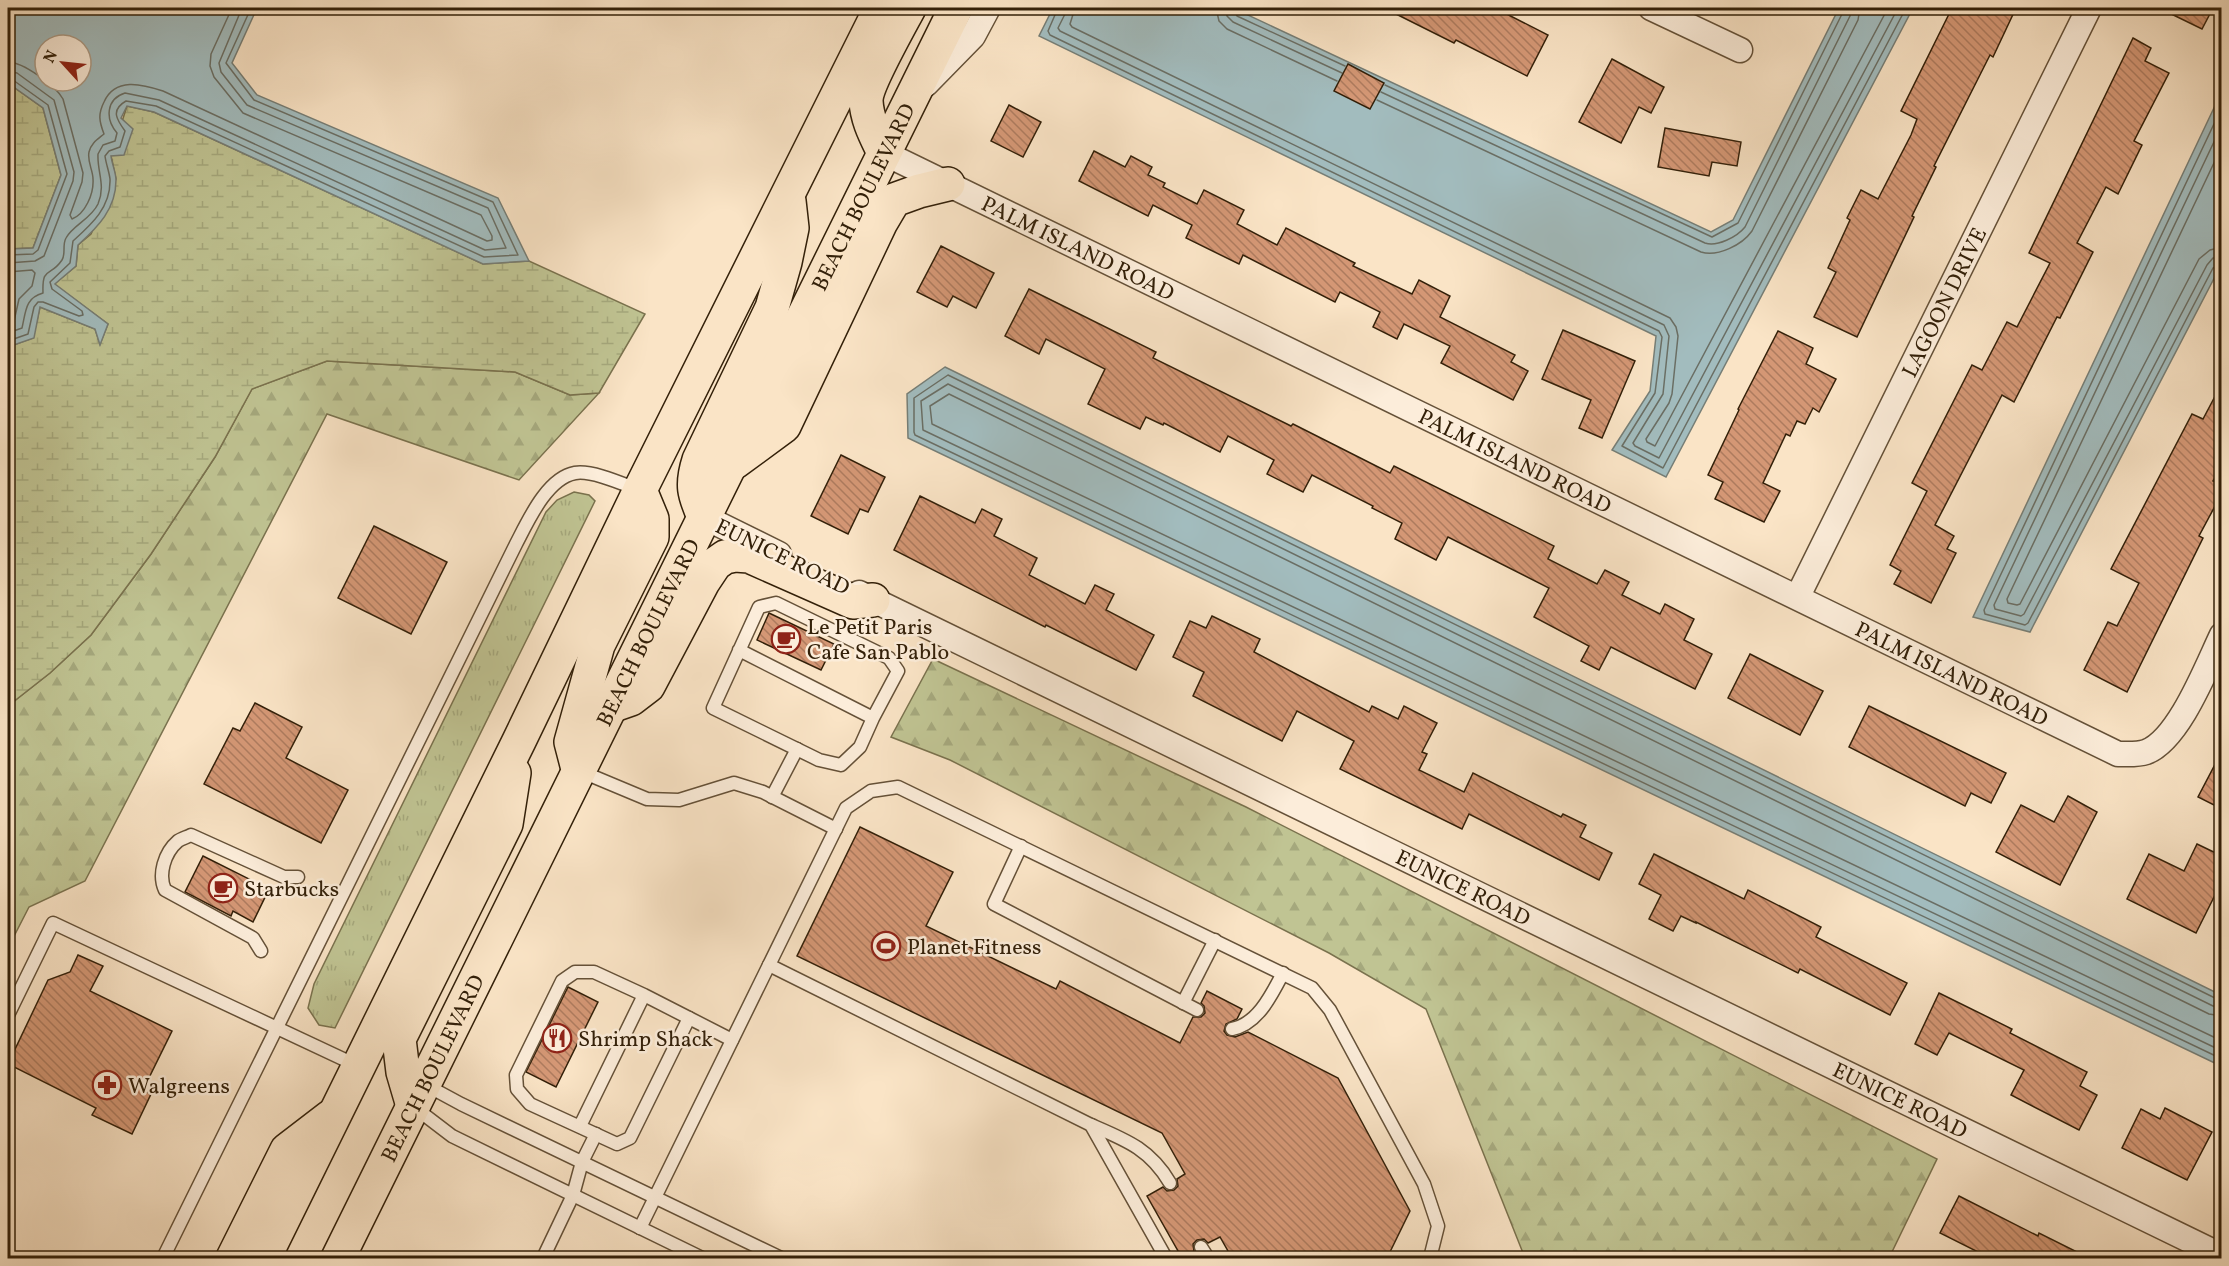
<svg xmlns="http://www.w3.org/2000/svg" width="2229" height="1266" font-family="Vollkorn,serif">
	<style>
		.grass { fill: url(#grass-tufts); stroke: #7a724e; stroke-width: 1.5 }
		.forest { fill: url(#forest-firs); stroke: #7a724e; stroke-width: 1.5 }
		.wetland { fill: url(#wetland-marsh); stroke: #7a724e; stroke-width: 1.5 }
		.water { fill: #a2bcbe; stroke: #767e76; stroke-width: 1.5; fill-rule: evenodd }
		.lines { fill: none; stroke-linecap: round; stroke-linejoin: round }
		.shore { stroke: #6a6e64; stroke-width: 1.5 }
		.building { fill: url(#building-back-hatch); stroke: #332009; stroke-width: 1.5 }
		.lane-casing { stroke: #655138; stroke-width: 15 }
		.street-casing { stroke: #655138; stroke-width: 27 }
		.highway-casing { stroke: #332009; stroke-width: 36 }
		.lane { stroke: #fcedda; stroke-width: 12 }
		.street { stroke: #fcedda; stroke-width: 24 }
		.highway { stroke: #fae4c6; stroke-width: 33 }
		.labels { text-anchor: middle; stroke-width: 5; stroke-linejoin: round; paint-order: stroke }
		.street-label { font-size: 22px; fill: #332009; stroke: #fcedda }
		.poi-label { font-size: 22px; fill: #332009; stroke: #fcedda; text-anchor: start }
	</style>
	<defs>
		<pattern id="grass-tufts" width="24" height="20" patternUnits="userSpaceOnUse" patternTransform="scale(1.5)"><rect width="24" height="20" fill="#c0c493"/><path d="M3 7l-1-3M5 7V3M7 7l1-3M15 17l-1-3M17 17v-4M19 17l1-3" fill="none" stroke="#a5a87d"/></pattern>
		<pattern id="forest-firs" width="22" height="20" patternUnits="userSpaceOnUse" patternTransform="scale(1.5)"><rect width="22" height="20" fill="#c0c493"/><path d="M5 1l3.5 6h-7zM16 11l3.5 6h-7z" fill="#a5a87d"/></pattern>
		<pattern id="wetland-marsh" width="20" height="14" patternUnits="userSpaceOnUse" patternTransform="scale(1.5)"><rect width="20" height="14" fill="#c0c493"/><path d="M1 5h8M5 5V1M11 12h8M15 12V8" fill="none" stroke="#a5a87d"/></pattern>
		<pattern id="building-back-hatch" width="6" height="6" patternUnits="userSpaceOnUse" patternTransform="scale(1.5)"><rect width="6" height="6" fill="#d49775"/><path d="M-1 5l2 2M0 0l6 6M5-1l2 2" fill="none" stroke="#ad7b5e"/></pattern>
	</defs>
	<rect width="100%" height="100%" fill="#fae4c6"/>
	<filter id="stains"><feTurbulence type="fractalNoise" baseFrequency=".00333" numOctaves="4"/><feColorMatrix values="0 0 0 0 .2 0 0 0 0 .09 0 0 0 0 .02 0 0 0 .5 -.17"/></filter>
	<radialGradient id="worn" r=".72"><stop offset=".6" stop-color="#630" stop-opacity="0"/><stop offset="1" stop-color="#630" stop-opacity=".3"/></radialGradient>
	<path class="grass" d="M 574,492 L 589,495 L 595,501 L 335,1028 L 319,1025 L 308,1008 L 314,984 L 546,512 L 557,500 Z"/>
	<g class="forest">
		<path d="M 327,361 L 515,372 L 570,395 L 599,393 L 519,480 L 327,414 L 85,881 L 29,907 L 8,948 L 8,706 L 50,673 L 91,635 L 151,554 L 215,457 L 252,389 Z"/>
		<path d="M 933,659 L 1246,807 L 1937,1159 L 1889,1258 L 1525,1258 L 1426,1009 L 1329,953 L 950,760 L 891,737 Z"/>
	</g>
	<g class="wetland">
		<path d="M 8,83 L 43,108 L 61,175 L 33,248 L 8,249 Z"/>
		<path d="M 127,106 L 154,112 L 483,264 L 529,261 L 645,314 L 599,393 L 570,395 L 515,372 L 327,361 L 252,389 L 215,457 L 151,554 L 91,635 L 50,673 L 8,706 L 8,347 L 33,338 L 40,307 L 95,329 L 100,344 L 108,324 L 54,284 L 76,266 L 78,245 L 91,234 L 116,179 L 111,156 Z"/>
	</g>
	<g class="water">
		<path d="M 8,8 L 257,8 L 232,63 L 257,95 L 498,198 L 529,261 L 483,264 L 154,112 L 127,106 L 121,118 L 133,129 L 124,155 L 111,156 C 112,164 116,173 116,180 C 116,209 98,227 78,245 L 76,266 L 55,284 L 108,324 L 100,345 L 95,329 L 40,307 L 34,338 L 8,347 L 8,249 L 33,248 L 61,175 L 43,108 L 8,83 ZM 45,45 L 81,45 L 81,81 L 45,81 Z"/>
		<path d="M 1053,8 L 1233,8 L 1711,232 L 1733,220 L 1839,8 L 1913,8 L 1666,477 L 1612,450 L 1650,391 L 1656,336 L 1039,36 Z"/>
		<path d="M 2221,93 L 2221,265 L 2030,632 L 1973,617 Z"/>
		<path d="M 945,367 L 2221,995 L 2221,1066 L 908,438 L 907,394 Z"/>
	</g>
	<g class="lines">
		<g class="shore">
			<path d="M 1058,8 L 1048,31 L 1050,35 L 1659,331 L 1662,337 L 1655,393 L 1622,446 L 1663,468 L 1906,8"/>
			<path d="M 1066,8 L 1065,14 L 1058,28 L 1060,31 L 1664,325 L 1669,336 L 1663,394 L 1633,443 L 1635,446 L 1659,458 L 1898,8"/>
			<path d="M 1075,8 L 1070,24 L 1072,27 L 1670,318 L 1676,327 L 1678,336 L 1672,394 L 1669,403 L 1646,439 L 1647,442 L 1655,446 L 1888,8"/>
			<path d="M 1216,8 L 1219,21 L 1227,29 L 1337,81"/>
			<path d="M 1225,8 L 1227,16 L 1233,22 L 1342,73"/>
			<path d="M 1233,8 L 1237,16 L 1345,66"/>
			<path d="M 8,62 C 23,62 56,86 63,99 L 83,173 L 82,182 L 70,215 L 72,219 C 85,214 94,194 93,179 C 93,170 87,162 89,152 C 91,143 98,139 104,134 C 99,121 98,114 104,102 C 115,77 142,84 163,91 L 487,241 L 492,240 L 492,236 L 481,215 L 243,113 L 214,77 L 210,66 L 211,54 L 232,8"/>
			<path d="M 8,71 L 17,73 L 54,100 L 74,172 L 73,181 L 44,256 L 35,261 L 8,263"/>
			<path d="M 8,78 L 13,80 L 48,105 L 67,174 L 38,250 L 33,254 L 8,255"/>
			<path d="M 1385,85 L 1712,237 L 1738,223 L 1843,12 L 1843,8"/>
			<path d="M 1381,92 L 1705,243 C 1717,247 1737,237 1745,227 L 1850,16 L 1851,8"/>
			<path d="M 1377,100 L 1701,252 C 1718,257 1742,245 1752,231 L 1858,20 L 1860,8"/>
			<path d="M 2222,107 L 1984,610 L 1985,614 L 2025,625 L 2028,623 L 2213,268 L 2222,264"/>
			<path d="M 2222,125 L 1994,605 L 1995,609 L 2021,616 L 2024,614 L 2207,265 L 2213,258 L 2222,257"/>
			<path d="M 2222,146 L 2007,599 L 2008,603 L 2017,605 L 2020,604 L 2199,259 L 2210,250 L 2222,247"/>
			<path d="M 8,272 L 32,270 L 35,273 L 32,286 L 19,299 L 14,321 L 8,324"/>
			<path d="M 8,333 L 22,328 C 26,311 25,298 43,293 C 42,265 50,278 62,260 C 66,254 62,245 66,238 C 73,225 91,219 98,204 C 106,185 97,172 98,154 L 103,145 L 115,141 L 117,133 C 105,119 106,99 125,93 L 159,100 L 485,250 L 506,248 L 488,208 L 247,105 L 221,72 L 219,63 L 242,8"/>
			<path d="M 8,341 L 28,334 L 34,307 L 38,302 L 43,302 L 79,316 L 83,315 L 82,311 L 52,289 L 50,282 L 70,263 L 73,241 C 92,224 111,207 110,179 C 109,171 106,164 105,156 L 109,151 L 120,147 L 125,131 C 117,120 110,110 126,101 L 156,106 L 484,257 L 518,255 L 493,202 L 254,100 L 226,63 L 251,8"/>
			<path d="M 2222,1000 L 2217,999 L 948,375 L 914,398 L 914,432 L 915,435 L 2222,1059"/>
			<path d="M 2222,1007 L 2213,1006 L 948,384 L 921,401 L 923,430 L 2222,1051"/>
			<path d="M 2222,1016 L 2209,1014 L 949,394 L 930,406 L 932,424 L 2222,1041"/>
		</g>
	</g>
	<g class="building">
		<path d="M 1384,8 L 1495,8 L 1548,35 L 1527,76 L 1456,40 L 1454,43 Z"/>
		<path d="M 1952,8 L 2016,8 L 1993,57 L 1990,55 L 1934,166 L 1936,167 L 1912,216 L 1914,217 L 1857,337 L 1814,317 L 1836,272 L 1828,268 L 1850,220 L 1847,218 L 1861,190 L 1878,199 L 1911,135 L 1917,119 L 1901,111 Z"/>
		<path d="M 2159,8 L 2213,8 L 2202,29 Z"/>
		<path d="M 2133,38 L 2151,48 L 2145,61 L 2169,73 L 2134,141 L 2142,145 L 2118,194 L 2106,187 L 2077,243 L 2093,252 L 2060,318 L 2057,317 L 2014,402 L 2002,395 L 1935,525 L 1954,536 L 1947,549 L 1956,553 L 1931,603 L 1894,584 L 1901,571 L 1890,565 L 1927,491 L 1912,483 L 1972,365 L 1982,370 L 2007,322 L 2017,327 L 2050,263 L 2029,253 Z"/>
		<path d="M 1612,59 L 1664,87 L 1651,113 L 1639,107 L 1621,143 L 1579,122 Z"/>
		<path d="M 1348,64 L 1384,83 L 1370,109 L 1334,91 Z"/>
		<path d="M 1009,105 L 1041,122 L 1023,157 L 991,141 Z"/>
		<path d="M 1665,128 L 1741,142 L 1737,166 L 1712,162 L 1709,176 L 1658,167 Z"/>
		<path d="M 1094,151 L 1125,167 L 1131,156 L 1152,167 L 1148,175 L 1165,183 L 1163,187 L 1197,204 L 1204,190 L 1244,210 L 1237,224 L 1277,245 L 1286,228 L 1355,263 L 1353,266 L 1412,294 L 1419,280 L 1450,296 L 1440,317 L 1515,355 L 1511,362 L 1528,371 L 1513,400 L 1441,363 L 1450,346 L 1404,324 L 1397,339 L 1373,327 L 1380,312 L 1340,292 L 1335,302 L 1243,255 L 1239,264 L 1186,238 L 1192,225 L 1153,205 L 1148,216 L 1079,181 Z"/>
		<path d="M 941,246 L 994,273 L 976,308 L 953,296 L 947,307 L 917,292 Z"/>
		<path d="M 1029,289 L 1156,352 L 1153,358 L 1291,426 L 1293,424 L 1390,473 L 1394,466 L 1554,546 L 1548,559 L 1597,584 L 1605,570 L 1629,582 L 1622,595 L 1660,614 L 1665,604 L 1694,619 L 1684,640 L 1712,654 L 1695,689 L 1611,647 L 1599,670 L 1581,661 L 1589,646 L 1534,617 L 1549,588 L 1448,537 L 1436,560 L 1395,539 L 1402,523 L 1372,508 L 1373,506 L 1312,475 L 1303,492 L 1267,474 L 1274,460 L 1228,436 L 1220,452 L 1164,423 L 1163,425 L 1146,417 L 1140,429 L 1088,404 L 1105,369 L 1046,339 L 1039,354 L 1005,336 Z"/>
		<path d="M 1563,330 L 1635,361 L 1602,438 L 1579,428 L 1591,400 L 1542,379 Z"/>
		<path d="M 1778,331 L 1813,348 L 1806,364 L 1836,379 L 1819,412 L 1813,408 L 1805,424 L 1797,421 L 1790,436 L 1786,434 L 1763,483 L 1780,491 L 1764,522 L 1715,499 L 1723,482 L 1708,475 L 1739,410 L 1738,409 Z"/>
		<path d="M 2222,383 L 2222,465 L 2213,481 L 2222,485 L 2222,493 L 2199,536 L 2203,538 L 2127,692 L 2084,670 L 2108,622 L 2117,626 L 2139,583 L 2111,569 L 2192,414 L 2203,419 Z"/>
		<path d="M 841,455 L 885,477 L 868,512 L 860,509 L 848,534 L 811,516 Z"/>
		<path d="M 920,496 L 975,523 L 982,509 L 1002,519 L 994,536 L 1037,558 L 1029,575 L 1085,604 L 1095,585 L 1114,594 L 1106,610 L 1154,635 L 1136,670 L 1046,625 L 1045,627 L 894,550 Z"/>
		<path d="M 374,526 L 447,562 L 411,634 L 338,598 Z"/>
		<path d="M 769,613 L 834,644 L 821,670 L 757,640 Z"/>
		<path d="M 1212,616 L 1260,639 L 1254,652 L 1369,712 L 1372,706 L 1398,719 L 1404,706 L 1437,723 L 1422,752 L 1427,754 L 1419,770 L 1464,792 L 1473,773 L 1561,817 L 1563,814 L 1586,825 L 1580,837 L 1612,853 L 1599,880 L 1469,814 L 1462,829 L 1340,769 L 1354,741 L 1297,711 L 1282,741 L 1193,696 L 1204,672 L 1173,657 L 1190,621 L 1206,628 Z"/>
		<path d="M 1750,654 L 1823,691 L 1800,735 L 1728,698 Z"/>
		<path d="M 255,703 L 302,727 L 286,758 L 348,790 L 321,843 L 204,784 L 233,728 L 240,731 Z"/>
		<path d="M 1869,706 L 2006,773 L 1991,803 L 1971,793 L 1965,806 L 1849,747 Z"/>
		<path d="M 2222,751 L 2222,809 L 2198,797 Z"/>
		<path d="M 2068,796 L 2097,812 L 2060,885 L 1996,852 L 2021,805 L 2054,822 Z"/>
		<path d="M 860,827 L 953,872 L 926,926 L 1056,989 L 1060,981 L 1180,1043 L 1193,1017 L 1201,1017 L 1205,1013 L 1204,1006 L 1201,1003 L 1207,991 L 1242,1009 L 1237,1019 L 1226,1024 L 1224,1031 L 1227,1035 L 1235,1037 L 1248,1032 L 1338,1078 L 1410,1211 L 1387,1258 L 1232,1258 L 1220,1237 L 1208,1243 L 1204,1239 L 1197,1240 L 1193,1244 L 1194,1251 L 1182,1258 L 1147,1196 L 1163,1187 L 1167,1191 L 1174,1190 L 1178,1186 L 1177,1179 L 1185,1174 L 1162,1133 L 797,956 Z"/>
		<path d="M 2197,844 L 2222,856 L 2222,881 L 2196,933 L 2127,899 L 2149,854 L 2184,871 Z"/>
		<path d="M 1654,854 L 1744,899 L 1748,890 L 1821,927 L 1816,937 L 1907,983 L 1890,1015 L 1800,969 L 1798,973 L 1696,922 L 1696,923 L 1681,916 L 1673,931 L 1649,919 L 1661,895 L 1639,884 Z"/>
		<path d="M 203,856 L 269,889 L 253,922 L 233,911 L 231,916 L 185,892 Z"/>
		<path d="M 78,955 L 103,966 L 90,991 L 172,1031 L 143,1090 L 151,1094 L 132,1134 L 92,1115 L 96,1108 L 8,1064 L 48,980 L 70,972 Z"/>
		<path d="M 568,987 L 598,1002 L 556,1087 L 526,1072 Z"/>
		<path d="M 1939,993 L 2012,1029 L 2010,1033 L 2087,1072 L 2080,1086 L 2097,1095 L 2079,1130 L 2011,1095 L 2024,1070 L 1949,1033 L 1937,1055 L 1915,1044 Z"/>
		<path d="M 2165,1108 L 2212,1132 L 2187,1180 L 2122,1148 L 2141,1109 L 2160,1119 Z"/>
		<path d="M 1959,1196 L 2038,1236 L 2039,1233 L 2089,1258 L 1990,1258 L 1940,1233 Z"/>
	</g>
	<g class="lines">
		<g class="lane-casing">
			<g id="lane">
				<path d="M 739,650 L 873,718 L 860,747 L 841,765 L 819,760 L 713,708 L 759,607 L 776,603 L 889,658 L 898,671 L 873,718"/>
				<path d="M 580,771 L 647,799 L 679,800 L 734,783 L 763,792 L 836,829"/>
				<path d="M 772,797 L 797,749"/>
				<path d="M 1021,846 L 994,904 L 1197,1010"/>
				<path d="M 261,951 L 253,938 L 165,890 C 158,875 164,853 178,841 C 181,839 187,837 191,835 L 284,877 L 298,877"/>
				<path d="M 769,965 L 1091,1125 L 1166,1258"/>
				<path d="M 1183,1003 L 1215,940"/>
				<path d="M 8,1015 L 53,923 L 358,1066"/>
				<path d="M 689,1018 L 732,1040"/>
				<path d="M 1232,1029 C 1258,1024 1272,994 1283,973"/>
				<path d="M 424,1084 L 461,1104 L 781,1258"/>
				<path d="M 414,1107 L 452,1136 L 702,1258"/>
				<path d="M 1091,1125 C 1126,1140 1150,1149 1170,1183"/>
				<path d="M 580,1126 L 644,995 L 689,1018 L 630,1138 L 617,1144 L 530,1104 L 517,1089 L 516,1075 L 562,981 L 575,972 L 594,972 L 644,995"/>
				<path d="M 640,1228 L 846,808 L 871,791 L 898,787 L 1312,988 L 1330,1010 L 1424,1184 L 1438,1226 L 1430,1258"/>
				<path d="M 1201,1247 L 1208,1258"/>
				<path d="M 163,1258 L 516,544 C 528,521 547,478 575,473 C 592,470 623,484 639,490"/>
				<path d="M 543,1258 L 573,1195 L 582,1162 L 596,1134"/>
			</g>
		</g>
		<g class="street-casing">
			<g id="street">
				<path d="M 1651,8 L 1740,50"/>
				<path d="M 926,84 L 973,36 L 988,8"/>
				<path id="s1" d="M 884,153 L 2118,754 C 2128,754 2137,755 2146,752 C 2179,740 2207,666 2222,635"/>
				<path d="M 704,517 L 779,554"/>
				<path id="s2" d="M 859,593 L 2222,1256"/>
				<path id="s3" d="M 1798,596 L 2089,8"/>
			</g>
		</g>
		<g class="highway-casing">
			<g id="highway">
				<path d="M 884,153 C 876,136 867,120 866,101 C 866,85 900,25 909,8"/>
				<path d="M 735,462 L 784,426 L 881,222 L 894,200 L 919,191 L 948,184"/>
				<path d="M 704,517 C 694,494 691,485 699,460 L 772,308 L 785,262 L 792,228 L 789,201"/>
				<path d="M 611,706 L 631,699 L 648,686 L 703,582 L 715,564 L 725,557 L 735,555 L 749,556 L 853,602 L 873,600"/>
				<path d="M 578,769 L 571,742 L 598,645 L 652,537 L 652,519 L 640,490"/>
				<path d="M 413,1106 L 403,1072 L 399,1039 L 506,824 L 514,773"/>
				<path d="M 233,1258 L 287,1150 L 330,1117"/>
				<path d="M 264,1258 L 519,741 L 640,490 L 881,8"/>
				<path id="s4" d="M 338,1258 L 956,8"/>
			</g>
		</g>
		<use href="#lane" class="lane"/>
		<use href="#street" class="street"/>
		<use href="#highway" class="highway"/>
	</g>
	<defs>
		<g id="cafe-ring" transform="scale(1.5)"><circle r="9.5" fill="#fcedda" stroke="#8f2418" stroke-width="1.5"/><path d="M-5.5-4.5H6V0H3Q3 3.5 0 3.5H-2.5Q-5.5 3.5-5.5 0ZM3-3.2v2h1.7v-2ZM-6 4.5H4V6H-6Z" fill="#8f2418"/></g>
		<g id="stadium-ring" transform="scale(1.5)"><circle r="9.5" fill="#fcedda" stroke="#8f2418" stroke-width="1.5"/><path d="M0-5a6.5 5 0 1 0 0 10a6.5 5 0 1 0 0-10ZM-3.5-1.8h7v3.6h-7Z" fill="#8f2418"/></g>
		<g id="restaurant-ring" transform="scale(1.5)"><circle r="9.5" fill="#fcedda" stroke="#8f2418" stroke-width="1.5"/><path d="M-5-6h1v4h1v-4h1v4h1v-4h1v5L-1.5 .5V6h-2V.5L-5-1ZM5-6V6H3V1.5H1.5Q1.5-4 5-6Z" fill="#8f2418"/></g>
		<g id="pharmacy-ring" transform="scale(1.5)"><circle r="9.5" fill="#fcedda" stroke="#8f2418" stroke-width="1.5"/><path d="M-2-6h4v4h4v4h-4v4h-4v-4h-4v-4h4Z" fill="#8f2418"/></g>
	</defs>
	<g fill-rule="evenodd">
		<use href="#cafe-ring" x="786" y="639"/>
		<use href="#cafe-ring" x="223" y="888"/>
		<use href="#stadium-ring" x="886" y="946"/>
		<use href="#restaurant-ring" x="557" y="1038"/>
		<use href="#pharmacy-ring" x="107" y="1085"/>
	</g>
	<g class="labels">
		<g class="street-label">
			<text dy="8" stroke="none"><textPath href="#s4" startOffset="1184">BEACH BOULEVARD</textPath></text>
			<text dy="8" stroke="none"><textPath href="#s1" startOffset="216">PALM ISLAND ROAD</textPath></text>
			<text dy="8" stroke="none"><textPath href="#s3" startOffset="328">LAGOON DRIVE</textPath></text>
			<text dy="8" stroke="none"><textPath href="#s1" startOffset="702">PALM ISLAND ROAD</textPath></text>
			<text transform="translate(783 556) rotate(26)" y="8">EUNICE ROAD</text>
			<text dy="8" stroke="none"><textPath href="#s4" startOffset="698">BEACH BOULEVARD</textPath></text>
			<text dy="8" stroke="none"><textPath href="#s1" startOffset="1188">PALM ISLAND ROAD</textPath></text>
			<text dy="8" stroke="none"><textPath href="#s2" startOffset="672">EUNICE ROAD</textPath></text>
			<text dy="8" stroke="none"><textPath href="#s4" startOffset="212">BEACH BOULEVARD</textPath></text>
			<text dy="8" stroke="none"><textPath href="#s2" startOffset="1158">EUNICE ROAD</textPath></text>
		</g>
		<g class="poi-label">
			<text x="807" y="634">Le Petit Paris<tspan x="807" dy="25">Cafe San Pablo</tspan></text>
			<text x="244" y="896">Starbucks</text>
			<text x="907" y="954">Planet Fitness</text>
			<text x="578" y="1046">Shrimp Shack</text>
			<text x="128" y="1093">Walgreens</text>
		</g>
	</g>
	<rect width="2229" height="1266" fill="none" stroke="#fae4c6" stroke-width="30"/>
	<rect x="9" y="9" width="2211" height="1248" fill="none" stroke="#332009" stroke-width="3"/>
	<rect x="15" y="15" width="2199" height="1236" fill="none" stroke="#332009" stroke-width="1.5"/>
	<g transform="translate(63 63) rotate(297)"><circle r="28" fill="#fcedda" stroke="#ac9b86" stroke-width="1.5"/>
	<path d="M0-4.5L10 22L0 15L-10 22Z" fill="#8f2418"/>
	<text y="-9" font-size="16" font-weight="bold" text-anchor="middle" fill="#332009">N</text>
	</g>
	<rect width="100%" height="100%" filter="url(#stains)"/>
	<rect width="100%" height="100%" fill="url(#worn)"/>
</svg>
